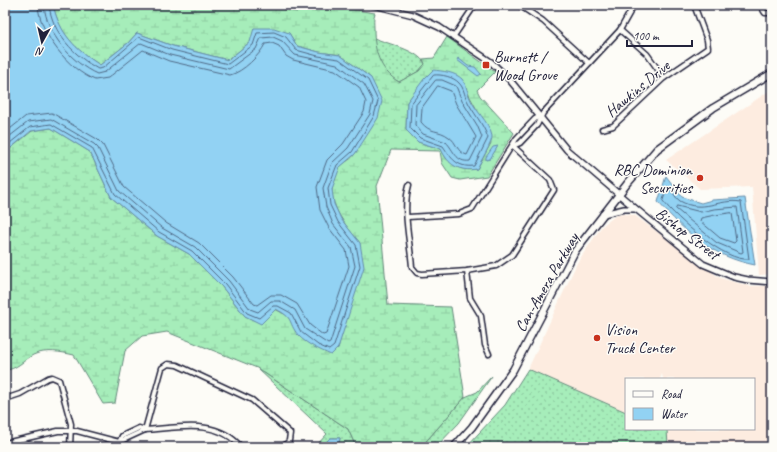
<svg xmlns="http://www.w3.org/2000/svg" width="777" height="452" font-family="Caveat,sans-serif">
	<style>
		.built { fill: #fdece0 }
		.grass { fill: url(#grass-dots); stroke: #64887a }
		.wetland { fill: url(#wetland-marsh); stroke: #64887a; fill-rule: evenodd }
		.water { fill: #92d2f3; stroke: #658ca9 }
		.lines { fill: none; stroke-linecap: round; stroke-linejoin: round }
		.shore { stroke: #4f6885; stroke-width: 1 }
		.minor-casing { stroke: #22223b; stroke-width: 7 }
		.tertiary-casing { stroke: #22223b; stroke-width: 8 }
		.secondary-casing { stroke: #22223b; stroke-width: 9 }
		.minor { stroke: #fdfcf7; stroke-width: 4 }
		.tertiary { stroke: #fdfcf7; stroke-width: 5 }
		.secondary { stroke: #fdfcf7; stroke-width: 6 }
		.poi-dot { fill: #c8321e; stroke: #fdfcf7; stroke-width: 1.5 }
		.labels { text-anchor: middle; stroke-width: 3; stroke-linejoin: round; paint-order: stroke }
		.poi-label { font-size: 16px; fill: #22223b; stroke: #fdfcf7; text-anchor: start }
		.street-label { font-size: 16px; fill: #22223b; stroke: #fdfcf7 }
	</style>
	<defs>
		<pattern id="grass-dots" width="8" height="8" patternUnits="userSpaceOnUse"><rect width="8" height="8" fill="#a6edba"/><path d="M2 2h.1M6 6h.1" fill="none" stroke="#8fcba1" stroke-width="1.8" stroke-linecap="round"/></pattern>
		<pattern id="wetland-marsh" width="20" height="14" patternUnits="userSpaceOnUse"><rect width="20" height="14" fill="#a6edba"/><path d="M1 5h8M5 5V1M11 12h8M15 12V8" fill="none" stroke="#8fcba1"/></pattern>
	</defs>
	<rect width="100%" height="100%" fill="#fdfcf7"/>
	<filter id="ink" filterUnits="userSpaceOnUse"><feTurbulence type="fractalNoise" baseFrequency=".025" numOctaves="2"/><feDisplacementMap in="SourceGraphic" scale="8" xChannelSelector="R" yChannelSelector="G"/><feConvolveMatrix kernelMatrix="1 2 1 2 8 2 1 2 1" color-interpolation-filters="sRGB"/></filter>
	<g filter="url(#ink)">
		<g class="built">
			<path d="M 772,89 L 772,274 L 759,275 L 752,187 L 700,189 L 666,160 Z"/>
			<path d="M 623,214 L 634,215 L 720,278 L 749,286 L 772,286 L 772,447 L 668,447 L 667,429 L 754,429 L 754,379 L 663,379 L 662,374 L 660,379 L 626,379 L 626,412 L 528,369 L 577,263 L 602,226 L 615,216 Z"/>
		</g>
		<g class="grass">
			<path d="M 374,38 C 388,44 418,50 425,64 L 419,71 L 399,82 C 396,80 391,78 388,75 C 382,68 372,48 374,38 Z"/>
			<path d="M 257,368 L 348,429 L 356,447 L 344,447 L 339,444 L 340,438 L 331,438 L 325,443 L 326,447 L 315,447 L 327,434 Z"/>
			<path d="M 528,369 L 626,412 L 626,429 L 667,429 L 668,447 L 466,447 L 505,405 Z"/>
			<path d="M 492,376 L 459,423 L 436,447 L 421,447 L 465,397 L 477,392 Z"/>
		</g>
		<path class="wetland" d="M 53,5 L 268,5 L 297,12 L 300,5 L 324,5 L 375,13 C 373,18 374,23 374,28 C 374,50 379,70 399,82 L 419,71 L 425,64 L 423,59 L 434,58 L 447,37 L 495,72 L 477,90 L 480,96 L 514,133 L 487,176 L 460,180 L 452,178 L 442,163 L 440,151 L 391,150 L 377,186 L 388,305 L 451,307 L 465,397 L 421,447 L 356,447 L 348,429 L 257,368 L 167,332 L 142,336 L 125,351 L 115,403 L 103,404 L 74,355 C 61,352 46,349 33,355 C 24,360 16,370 5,370 L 5,153 L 32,131 L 51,128 L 90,152 L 111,197 L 157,236 L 189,254 L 222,287 L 245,316 L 261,323 L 275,309 L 288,316 L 298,335 L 338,348 L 344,326 L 360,243 C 342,221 320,196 340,167 C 344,162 353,159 355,153 C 363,131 366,101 371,78 L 340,55 L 319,52 L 297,46 L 289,33 L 250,42 L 228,60 L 173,46 L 137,33 L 128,43 L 100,65 C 75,49 60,35 53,5 ZM 467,88 L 470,97 L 476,108 L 491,143 L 477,169 C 460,172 448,164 441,149 L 418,142 L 406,130 L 407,102 L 415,92 Z"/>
		<g class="water">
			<path d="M 5,5 L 53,5 C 60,34 75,49 100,65 L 128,43 L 137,33 L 173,46 L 228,60 L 250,42 L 254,28 L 274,28 L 289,33 L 297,46 L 319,52 L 340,55 L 371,78 L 382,101 L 378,118 L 355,154 L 340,167 L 332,189 L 334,204 L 341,219 L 360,243 L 364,267 L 338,348 L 331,355 C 320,350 306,344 298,335 C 287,321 295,319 276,309 L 261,324 L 245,316 L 222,287 L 189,254 L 157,236 L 111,197 L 90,152 L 51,128 L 31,131 L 5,153 Z"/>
			<path d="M 458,58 L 468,66 L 475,67 L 481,74 L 478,76 L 457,60 Z"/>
			<path d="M 433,70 C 442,71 455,72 462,79 C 466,84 467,90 469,96 C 474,110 489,121 492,136 C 493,142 480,162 477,169 C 459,172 448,165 441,149 L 418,142 L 406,130 L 407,102 L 424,79 Z"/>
			<path d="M 498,146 L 490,159 L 486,160 L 486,157 L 493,147 Z"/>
			<path d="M 666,176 L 682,197 L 701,203 L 712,200 L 745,198 L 755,265 C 713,257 686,233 658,202 Z"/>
			<path d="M 330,438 L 340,438 L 339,444 L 344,447 L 326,447 L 325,443 Z"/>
		</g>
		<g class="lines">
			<g class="shore">
				<path d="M 434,75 C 441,74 454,77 459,83 C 464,88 464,94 467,100 C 473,113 483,123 488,138 L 474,166 C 457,168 451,158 443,146 L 420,138 L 410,128 L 411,104 Z"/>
				<path d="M 436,80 L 442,80 L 456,86 L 462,101 L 477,125 L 482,137 L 470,161 C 456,163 454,150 446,142 L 423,134 L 415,125 L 416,105 Z"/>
				<path d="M 438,86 L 451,91 L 456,104 L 476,137 L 467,155 C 456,152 457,142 449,137 C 439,129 430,134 421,122 L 422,108 Z"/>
				<path d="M 5,133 L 26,116 L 52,113 L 97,139 L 103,145 L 124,187 L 166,223 L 199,243 L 233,277 L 254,304 L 257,305 L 271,295 L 281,295 L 297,304 L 310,325 L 323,335 L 326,334 L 349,266 L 346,250 L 329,228 L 320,210 L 317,187 L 327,160 L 343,144 L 364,112 L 366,102 L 359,87 L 335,70 L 293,60 L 286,56 L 279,46 L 272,43 L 265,44 C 260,55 243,72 230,75 L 169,61 L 143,50 L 108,78 L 95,80 C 69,70 39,33 38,5"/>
				<path d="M 5,140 L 28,122 L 51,119 L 94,144 L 98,148 L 119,191 L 162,228 L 195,247 L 229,281 L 250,309 L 258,312 L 271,301 L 280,301 L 295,310 L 305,329 L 328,344 L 330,343 L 355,266 L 351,247 L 333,224 L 326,207 L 323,188 L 332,163 L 348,148 L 370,114 L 373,101 L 364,84 L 337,64 L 295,55 L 282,41 L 273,37 L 261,38 L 256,49 L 229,69 L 170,55 L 141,43 L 105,72 L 97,74 C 72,63 46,33 44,5"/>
				<path d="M 5,147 L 30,127 L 51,124 L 92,148 L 115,194 L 159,232 L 192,251 L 225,284 L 247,313 L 259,318 L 273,306 L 278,306 L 291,313 L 301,332 L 318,345 L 329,350 L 334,346 L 360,266 L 356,245 L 338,222 L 330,205 L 328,188 L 337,165 L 352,152 L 374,116 L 378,101 L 368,80 L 339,59 L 318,56 L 296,50 L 286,37 L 274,32 L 257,33 L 253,45 L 228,64 L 172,50 L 139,37 L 103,68 L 98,69 C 75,56 52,33 49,5"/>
				<path d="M 668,187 C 673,191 675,198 680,201 C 703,214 719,198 741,202 L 749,259 C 725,262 677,219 663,201 Z"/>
				<path d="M 677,206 L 701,212 L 714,209 L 737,207 L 743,252 L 741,253 L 717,243 L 676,209 Z"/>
				<path d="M 732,213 L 736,241 L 734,243 L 720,238 L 700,221 L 701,218 L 715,215 Z"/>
			</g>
			<g class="minor-casing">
				<g id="minor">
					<path d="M 519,5 L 543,21 L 589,63"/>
					<path d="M 760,5 L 765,13 L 772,13"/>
					<path d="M 398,10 L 399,5"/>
					<path d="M 620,30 L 647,54 L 664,78"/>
					<path d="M 454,36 L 475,5"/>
					<path d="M 602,129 L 613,126 L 664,78 L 708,48 L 707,40 L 694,5"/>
					<path d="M 513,146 L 520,143 L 537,125 L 543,113 L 620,30 L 634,5"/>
					<path d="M 409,185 C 402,210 410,241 412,267 L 417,273 L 422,274 L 467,271 L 496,266 L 512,255 L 554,190 L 550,180 L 513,146"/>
					<path d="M 408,217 L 459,214 L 472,209 L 516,139 L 535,119 L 540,116"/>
					<path d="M 467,271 L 470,298 L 481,316 L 485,345 L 489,354"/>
					<path d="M 5,399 L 20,394 L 48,378 L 52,377 L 59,380 L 71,424 L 70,447"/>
					<path d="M 145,430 L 162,368 L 168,364 L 177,365 L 252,400 L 290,433 L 289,441 L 283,447"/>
					<path d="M 119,442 L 145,430"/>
					<path d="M 5,443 L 58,431 L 77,431 L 119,442"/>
					<path d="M 117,447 L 122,436 L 139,428 L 145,430 C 178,428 217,418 241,447"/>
				</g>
			</g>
			<g class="tertiary-casing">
				<g id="tertiary">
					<path d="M 374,5 L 413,15 L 439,27 L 491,62 L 509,79 L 567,150 L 636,209 L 703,264 L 734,277 L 748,280 L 772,282"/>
					<path d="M 603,214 L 624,209 L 635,209"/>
				</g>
			</g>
			<g class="secondary-casing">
				<path id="secondary" d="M 454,447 L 472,427 L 513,370 L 575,251 L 627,184 L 657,149 L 713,108 L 772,73"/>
			</g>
			<use href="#minor" class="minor"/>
			<use href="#tertiary" class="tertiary"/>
			<use href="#secondary" class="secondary"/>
		</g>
	</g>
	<g class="poi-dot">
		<rect x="482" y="61" width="8" height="8" rx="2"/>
		<circle cx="700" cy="178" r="4"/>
		<circle cx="597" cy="338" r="4"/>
	</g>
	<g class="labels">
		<g class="poi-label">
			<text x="494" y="62">Burnett /<tspan x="494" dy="18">Wood Grove</tspan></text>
			<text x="692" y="175" text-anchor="end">RBC Dominion<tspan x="692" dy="18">Securities</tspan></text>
			<text x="605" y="335">Vision<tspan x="605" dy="18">Truck Center</tspan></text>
		</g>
		<g class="street-label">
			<text transform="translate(637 88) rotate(-40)" y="6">Hawkins Drive</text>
			<text transform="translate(688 233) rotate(37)" y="6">Bishop Street</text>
			<text transform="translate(546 282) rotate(-60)" y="6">Can-Amera Parkway</text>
		</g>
	</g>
	<rect width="777" height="452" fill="none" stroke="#fdfcf7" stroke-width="20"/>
	<rect x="10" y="10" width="757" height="432" fill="none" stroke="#22223b" stroke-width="1.5" filter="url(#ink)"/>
	<rect x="625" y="378" width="130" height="52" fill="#fdfcf7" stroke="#a5a5ac"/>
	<rect x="633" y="391" width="20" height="6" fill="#fdfcf7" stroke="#a5a5ac"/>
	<text x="661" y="398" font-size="12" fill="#22223b">Road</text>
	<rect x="633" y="408" width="20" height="12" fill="#92d2f3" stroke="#a5a5ac"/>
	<text x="661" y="418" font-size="12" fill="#22223b">Water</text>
	<g transform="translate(42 42) rotate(188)" stroke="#fdfcf7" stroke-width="3" paint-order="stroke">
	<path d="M0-3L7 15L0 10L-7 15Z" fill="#22223b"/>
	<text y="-6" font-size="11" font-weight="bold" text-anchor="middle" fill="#22223b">N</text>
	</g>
	<path d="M627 40v6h65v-6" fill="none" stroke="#22223b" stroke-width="2"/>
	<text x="633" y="40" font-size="12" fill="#22223b" stroke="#fdfcf7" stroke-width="3" paint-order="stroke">100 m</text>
</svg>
